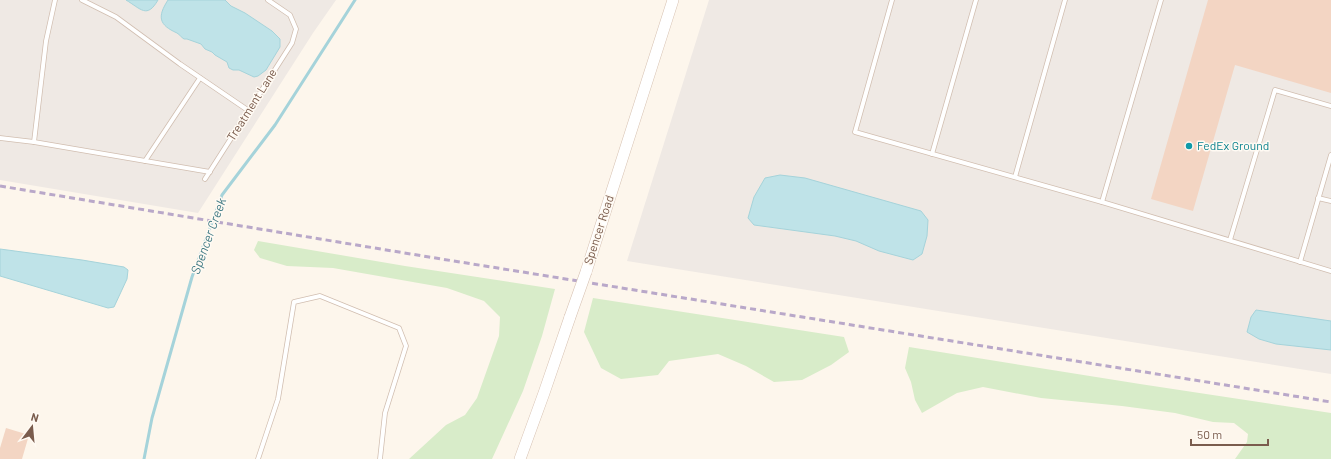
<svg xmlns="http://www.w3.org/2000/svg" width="1331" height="459" font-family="Barlow,sans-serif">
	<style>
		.industrial { fill: #efe9e4 }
		.green { fill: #d8ecc9 }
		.water { fill: #bfe3e8; stroke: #a5d3da }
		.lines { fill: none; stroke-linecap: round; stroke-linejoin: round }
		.stream { stroke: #a5d3da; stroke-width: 3 }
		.building { fill: #f3d5c3 }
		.service-casing { stroke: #d1beb0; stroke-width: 5.5 }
		.secondary-casing { stroke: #d6c0b0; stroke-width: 12 }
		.service { stroke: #fff; stroke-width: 4 }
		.secondary { stroke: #fff; stroke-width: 11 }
		.rail { stroke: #b9a8c9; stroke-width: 3; stroke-dasharray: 6 4; stroke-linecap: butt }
		.secondary-bridge-casing { stroke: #d6c0b0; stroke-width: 12; stroke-linecap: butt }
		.secondary-bridge { stroke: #fff; stroke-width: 11 }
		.culture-dot { fill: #0f9aa8; stroke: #fffaf3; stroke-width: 1.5 }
		.labels { text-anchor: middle; stroke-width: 3; stroke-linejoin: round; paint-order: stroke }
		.street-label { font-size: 12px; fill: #7a5c4d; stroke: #fffaf3 }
		.culture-label { font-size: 12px; fill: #0d838f; stroke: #fffaf3; text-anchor: start }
		.water-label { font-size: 13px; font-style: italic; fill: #437c86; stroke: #fffaf3 }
	</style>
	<rect width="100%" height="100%" fill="#fdf6ec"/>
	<g class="industrial">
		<path d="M 0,0 L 336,0 L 313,33 L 198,213 L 0,180 Z"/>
		<path d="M 709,0 L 1331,0 L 1331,374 L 627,261 Z"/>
	</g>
	<g class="green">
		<path d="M 258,241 L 405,266 L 555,289 L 542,336 L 523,391 L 492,459 L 409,459 L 446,425 L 465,415 L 477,398 L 499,336 L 500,317 L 484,301 L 447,288 L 333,268 L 287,266 L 260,258 L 254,250 Z"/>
		<path d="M 593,298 L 844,337 L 849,352 L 831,365 L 802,380 L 774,382 L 746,366 L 718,354 L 669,361 L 658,375 L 621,379 L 601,368 L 584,332 Z"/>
		<path d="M 909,347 L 1140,384 L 1331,413 L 1331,459 L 1235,459 L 1247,442 L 1248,434 L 1234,423 L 1213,422 L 1175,413 L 1122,406 L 1041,398 L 983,387 L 957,393 L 922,413 L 915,400 L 911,382 L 905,368 Z"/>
	</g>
	<g class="water">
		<path d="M 126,0 L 158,0 C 147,19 141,9 126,0 Z"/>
		<path d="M 168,0 L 225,0 L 231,6 L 245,13 L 272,31 L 280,39 L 280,47 L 266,70 L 258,76 L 254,77 L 239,70 L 233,70 L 229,68 L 227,62 L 215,55 L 212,52 L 205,49 L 201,44 L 187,39 L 184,39 C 181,37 180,35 177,33 C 159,25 157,17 168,0 Z"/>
		<path d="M 780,175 L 805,178 L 921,211 L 928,220 L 927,236 L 922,254 L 913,260 L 879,251 L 856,241 L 835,236 L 754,225 L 748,218 L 754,197 L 765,178 Z"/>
		<path d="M 0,249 L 82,260 L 124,267 L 128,270 L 127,279 L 114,307 L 108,308 L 0,276 Z"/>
		<path d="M 1256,310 L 1331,321 L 1331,350 L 1276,344 L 1259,339 L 1247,332 L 1251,317 Z"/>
	</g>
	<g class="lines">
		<path class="stream" d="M 144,459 L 152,418 L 192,277 L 222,195 L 275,125 L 355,0"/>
	</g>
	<g class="building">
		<path d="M 1208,0 L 1331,0 L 1331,93 L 1235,65 L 1193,211 L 1151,199 Z"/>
		<path d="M 6,428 L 29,435 L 22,459 L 0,459 L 0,448 Z"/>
	</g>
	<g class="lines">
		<g class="service-casing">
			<g id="service">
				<path d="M 82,0 L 116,17 L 180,64 L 249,111"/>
				<path d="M 892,0 L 855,132 L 1102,202 L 1331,271"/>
				<path d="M 0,138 L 34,142 L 210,172"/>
				<path d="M 34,142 L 46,41 L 55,0"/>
				<path d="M 932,154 L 976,0"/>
				<path d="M 145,161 L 200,78"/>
				<path d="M 1015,177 L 1065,0"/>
				<path d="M 205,179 L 292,43 L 296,29 L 290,15 L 268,0"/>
				<path d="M 1318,198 L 1331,201"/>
				<path d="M 1102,202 L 1161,0"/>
				<path d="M 1230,240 L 1275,90 L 1331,106"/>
				<path d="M 1300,262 L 1331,155"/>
				<path d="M 258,459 L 278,399 L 294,302 L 320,296 L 399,328 L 406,346 L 385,413 L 380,459"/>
			</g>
		</g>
		<g class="secondary-casing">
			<g id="secondary">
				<path d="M 586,272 L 673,0"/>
				<path d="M 520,459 L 544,393 L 570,317"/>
			</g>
		</g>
		<use href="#service" class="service"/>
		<use href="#secondary" class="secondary"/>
		<path class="rail" d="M 0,186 L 429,257 L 1331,402"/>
		<g class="secondary-bridge-casing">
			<path id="secondary-bridge" d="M 570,317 L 586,272"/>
		</g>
		<use href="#secondary-bridge" class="secondary-bridge"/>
	</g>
	<circle class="culture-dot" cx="1189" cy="146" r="4"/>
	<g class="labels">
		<g class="street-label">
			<text transform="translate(252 105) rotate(-58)" y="4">Treatment Lane</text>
			<text transform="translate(599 230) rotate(-72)" y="4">Spencer Road</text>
		</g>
		<g class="culture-label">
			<text x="1197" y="150">FedEx Ground</text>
		</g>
		<g class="water-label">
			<text transform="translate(208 236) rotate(-70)" y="5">Spencer Creek</text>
		</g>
	</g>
	<g transform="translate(32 427) rotate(16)" stroke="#fffaf3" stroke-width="3" paint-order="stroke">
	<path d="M0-3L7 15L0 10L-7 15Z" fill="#7a5c4d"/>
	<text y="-6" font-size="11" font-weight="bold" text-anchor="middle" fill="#7a5c4d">N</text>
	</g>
	<path d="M1191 439v6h77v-6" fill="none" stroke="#7a5c4d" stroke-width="2"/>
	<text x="1197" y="439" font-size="12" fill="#7a5c4d" stroke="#fffaf3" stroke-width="3" paint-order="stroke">50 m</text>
</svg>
